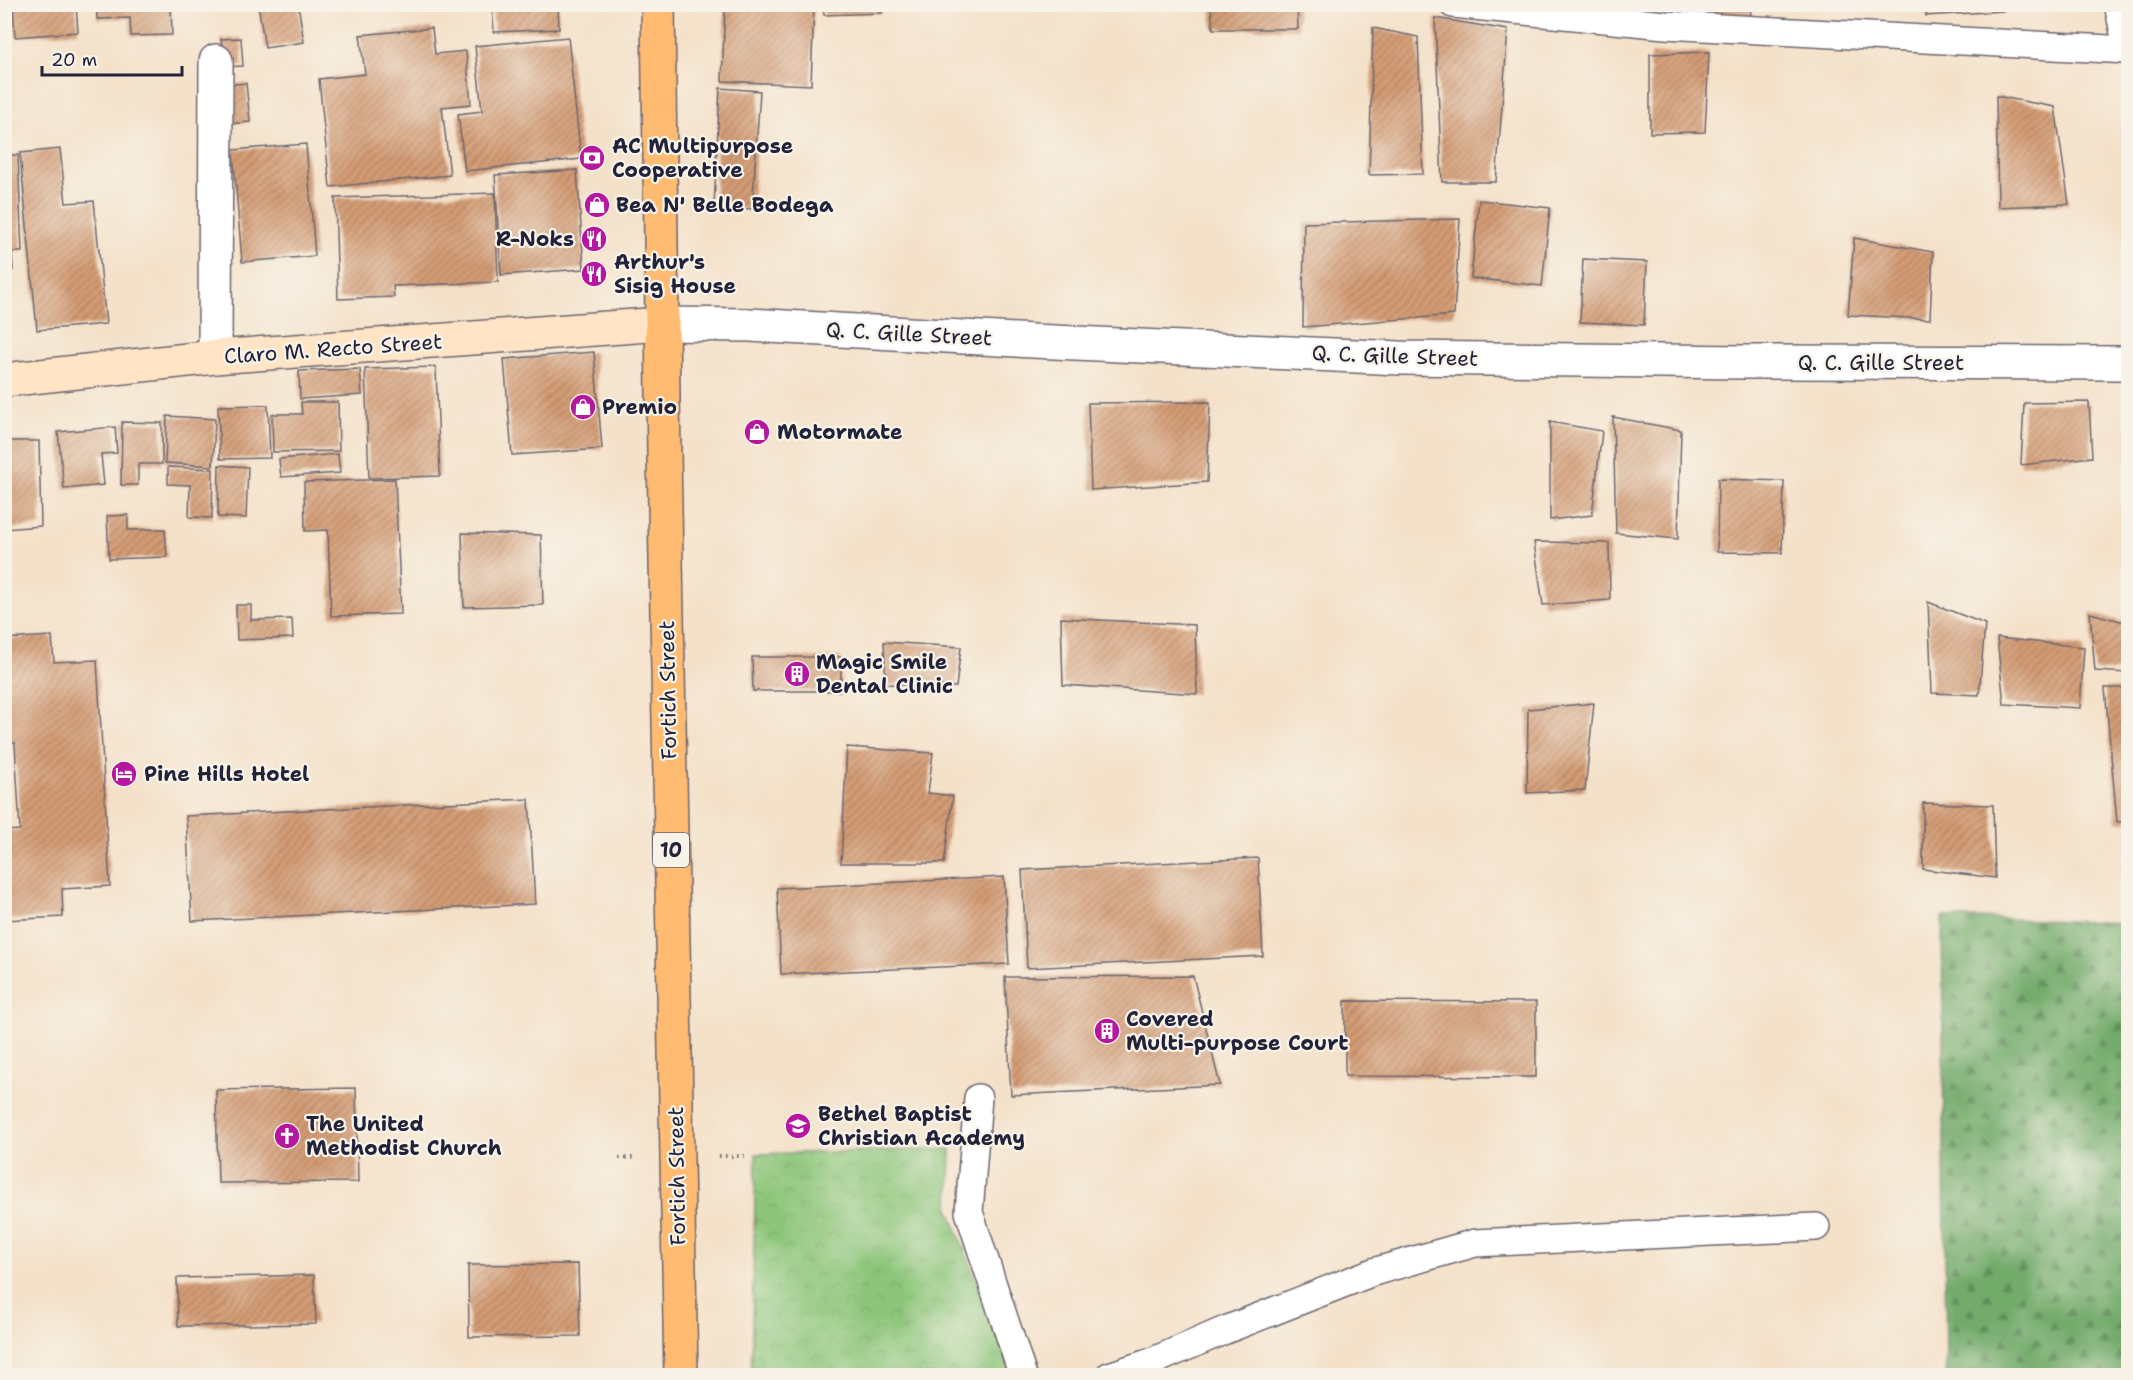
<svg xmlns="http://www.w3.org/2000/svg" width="2133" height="1380" font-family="'Shantell Sans',sans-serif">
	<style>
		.forest { fill: url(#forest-firs); stroke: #4a6652; stroke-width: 1.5 }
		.park { fill: url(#park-crowns); stroke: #58745a; stroke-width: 1.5 }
		.building { fill: url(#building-hatch) }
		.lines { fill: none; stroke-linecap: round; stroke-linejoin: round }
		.service-casing { stroke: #6c656d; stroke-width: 30 }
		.minor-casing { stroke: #6c656d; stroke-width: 36 }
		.secondary-casing { stroke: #6c656d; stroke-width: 36 }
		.trunk-casing { stroke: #6c656d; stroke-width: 36 }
		.path { stroke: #6c656d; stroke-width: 4; stroke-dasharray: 1.5 4.5; stroke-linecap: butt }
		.service { stroke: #fff; stroke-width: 27 }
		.minor { stroke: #fff; stroke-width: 33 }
		.secondary { stroke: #ffe4c6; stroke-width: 33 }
		.trunk { stroke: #febb71; stroke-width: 33 }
		.labels { text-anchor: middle; stroke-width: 4.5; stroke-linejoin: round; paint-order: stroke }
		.shield { fill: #f7f3e8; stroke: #62616f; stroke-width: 1.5 }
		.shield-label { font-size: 20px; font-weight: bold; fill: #22223b }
		.poi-label { font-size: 21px; font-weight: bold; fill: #22223b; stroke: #f7f3e8; text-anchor: start }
		.street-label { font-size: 21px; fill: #22223b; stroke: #f7f3e8 }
	</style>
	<defs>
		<pattern id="forest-firs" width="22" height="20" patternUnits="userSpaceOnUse" patternTransform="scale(1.5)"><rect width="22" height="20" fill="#72ab6a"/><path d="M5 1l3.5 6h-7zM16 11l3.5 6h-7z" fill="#5d8b58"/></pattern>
		<pattern id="park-crowns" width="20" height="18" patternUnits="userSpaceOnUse" patternTransform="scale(1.5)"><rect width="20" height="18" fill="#8dc67a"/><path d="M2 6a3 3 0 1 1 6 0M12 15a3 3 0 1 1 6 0" fill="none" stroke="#79aa6a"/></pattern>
		<pattern id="building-hatch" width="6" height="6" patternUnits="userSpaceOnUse" patternTransform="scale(1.5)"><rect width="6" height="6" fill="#d49c75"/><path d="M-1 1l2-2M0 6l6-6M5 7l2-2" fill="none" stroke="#ac7f61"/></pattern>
	</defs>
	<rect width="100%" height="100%" fill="#f7f3e8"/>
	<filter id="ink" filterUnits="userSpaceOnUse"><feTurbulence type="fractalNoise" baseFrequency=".0167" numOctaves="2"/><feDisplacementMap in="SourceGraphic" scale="12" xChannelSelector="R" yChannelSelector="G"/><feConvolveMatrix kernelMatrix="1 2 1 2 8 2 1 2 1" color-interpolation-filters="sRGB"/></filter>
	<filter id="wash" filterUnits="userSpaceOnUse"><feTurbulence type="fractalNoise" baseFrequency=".008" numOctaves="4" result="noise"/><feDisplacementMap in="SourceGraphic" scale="24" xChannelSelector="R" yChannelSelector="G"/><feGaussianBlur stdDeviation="1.35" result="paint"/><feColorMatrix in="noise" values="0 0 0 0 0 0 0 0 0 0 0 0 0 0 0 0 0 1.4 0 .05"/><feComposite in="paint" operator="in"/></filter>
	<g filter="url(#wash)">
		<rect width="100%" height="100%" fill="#f4e1c9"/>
		<path class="forest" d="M 1942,917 L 2128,923 L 2128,1375 L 1946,1375 Z"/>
		<path class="park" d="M 951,1149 L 949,1209 L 1012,1375 L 751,1376 L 756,1154 Z"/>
		<g id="blocks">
			<g class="building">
				<path d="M 13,4 L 76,4 L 78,32 L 15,37 Z"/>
				<path d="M 258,4 L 298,4 L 304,42 L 265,48 Z"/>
				<path d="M 492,4 L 558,4 L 559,29 L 494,32 Z"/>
				<path d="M 725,4 L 814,4 L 811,85 L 722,81 Z"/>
				<path d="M 823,4 L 882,4 L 882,13 L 824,15 Z"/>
				<path d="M 1211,4 L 1297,4 L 1298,29 L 1213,29 Z"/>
				<path d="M 1693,4 L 1750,4 L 1751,18 L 1694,14 Z"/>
				<path d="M 1927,4 L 2003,4 L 2003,11 L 1926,16 Z"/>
				<path d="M 97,5 L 171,5 L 172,35 L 131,36 L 130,18 L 97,19 Z"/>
				<path d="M 1435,18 L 1508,30 L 1496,182 L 1442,182 Z"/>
				<path d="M 432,28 L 435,54 L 466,51 L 471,104 L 442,107 L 450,175 L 330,187 L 319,79 L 365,74 L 360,35 Z"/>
				<path d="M 1373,28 L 1418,37 L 1423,174 L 1369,175 Z"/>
				<path d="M 568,37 L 581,159 L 465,171 L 458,114 L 482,111 L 475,46 Z"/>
				<path d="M 241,38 L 243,66 L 224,67 L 221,39 Z"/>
				<path d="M 1709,52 L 1705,132 L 1650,133 L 1650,54 Z"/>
				<path d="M 246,83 L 250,122 L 228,124 L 225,85 Z"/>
				<path d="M 720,88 L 760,91 L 752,209 L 714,206 Z"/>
				<path d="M 1996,96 L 2055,107 L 2069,204 L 1998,207 Z"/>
				<path d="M 306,144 L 315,256 L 242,262 L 233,150 Z"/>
				<path d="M 60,149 L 66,203 L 94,201 L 106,324 L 37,330 L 20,153 Z"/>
				<path d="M 4,155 L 18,155 L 22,252 L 12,252 L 13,270 L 4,271 Z"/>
				<path d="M 577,170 L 584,269 L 501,275 L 495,175 Z"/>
				<path d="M 495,193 L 498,282 L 393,286 L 394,297 L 338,299 L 335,198 Z"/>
				<path d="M 1479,200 L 1550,208 L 1542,286 L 1471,278 Z"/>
				<path d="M 1460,219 L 1454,315 L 1303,327 L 1304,223 Z"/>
				<path d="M 1854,238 L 1933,252 L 1930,319 L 1848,315 Z"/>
				<path d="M 1583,259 L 1647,262 L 1644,325 L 1580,322 Z"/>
				<path d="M 594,352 L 602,449 L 512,455 L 504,359 Z"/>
				<path d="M 436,367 L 440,476 L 369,478 L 365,369 Z"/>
				<path d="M 360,369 L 362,395 L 300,399 L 299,371 Z"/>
				<path d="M 301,402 L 338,402 L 339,451 L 273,452 L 272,414 L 302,414 Z"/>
				<path d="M 1210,402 L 1207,482 L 1091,490 L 1088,403 Z"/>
				<path d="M 2089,402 L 2092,457 L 2021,465 L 2024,403 Z"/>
				<path d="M 268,405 L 270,458 L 220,459 L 218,406 Z"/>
				<path d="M 167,416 L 215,419 L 213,466 L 165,463 Z"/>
				<path d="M 1613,417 L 1681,430 L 1678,539 L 1616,533 Z"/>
				<path d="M 122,422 L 162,423 L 162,464 L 138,464 L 138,485 L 121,485 Z"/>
				<path d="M 1550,422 L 1602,431 L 1592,515 L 1550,520 Z"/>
				<path d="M 115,427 L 117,453 L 101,454 L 104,485 L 64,489 L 58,432 Z"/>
				<path d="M 4,441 L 39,441 L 41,526 L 4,529 Z"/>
				<path d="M 338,454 L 340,473 L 281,477 L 279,459 Z"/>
				<path d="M 219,465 L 248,467 L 246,518 L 218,517 Z"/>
				<path d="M 168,467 L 213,469 L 212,518 L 189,517 L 190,485 L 168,484 Z"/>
				<path d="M 395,479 L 401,614 L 331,616 L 328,530 L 305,531 L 304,482 Z"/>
				<path d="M 1718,479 L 1784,481 L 1782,553 L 1717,552 Z"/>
				<path d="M 128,515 L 128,530 L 165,529 L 167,557 L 109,559 L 107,516 Z"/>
				<path d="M 462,533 L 541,535 L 543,605 L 464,607 Z"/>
				<path d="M 1534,542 L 1609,543 L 1610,600 L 1543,605 Z"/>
				<path d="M 1928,602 L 1985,624 L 1979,695 L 1932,693 Z"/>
				<path d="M 236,605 L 251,605 L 251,620 L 292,619 L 293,638 L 237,640 Z"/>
				<path d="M 2090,613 L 2128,623 L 2128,673 L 2095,671 Z"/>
				<path d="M 1061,618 L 1195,625 L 1197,694 L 1063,685 Z"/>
				<path d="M 52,636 L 54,662 L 97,660 L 110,886 L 62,889 L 63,917 L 4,920 L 4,831 L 20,830 L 15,743 L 4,743 L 4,639 Z"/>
				<path d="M 1997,638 L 2084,647 L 2080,708 L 2004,704 Z"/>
				<path d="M 884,642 L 961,647 L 956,687 L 886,684 Z"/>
				<path d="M 752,657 L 841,657 L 841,691 L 753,691 Z"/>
				<path d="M 2105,688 L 2128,688 L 2128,821 L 2117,822 Z"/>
				<path d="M 1594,703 L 1585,790 L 1527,793 L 1528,709 Z"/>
				<path d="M 847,747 L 933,753 L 928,793 L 953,796 L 944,863 L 841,863 Z"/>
				<path d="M 529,799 L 535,904 L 192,921 L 186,816 Z"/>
				<path d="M 1923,803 L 1993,805 L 1995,878 L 1923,869 Z"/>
				<path d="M 1258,858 L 1263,956 L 1027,968 L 1022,870 Z"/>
				<path d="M 1004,877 L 1009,964 L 781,974 L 777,888 Z"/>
				<path d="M 1193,976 L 1220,1085 L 1011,1095 L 1005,977 Z"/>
				<path d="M 1345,1001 L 1536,1002 L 1536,1077 L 1345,1076 Z"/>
				<path d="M 356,1088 L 358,1182 L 218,1183 L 216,1090 Z"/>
				<path d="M 578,1264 L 580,1336 L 469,1337 L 468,1265 Z"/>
				<path d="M 314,1275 L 316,1324 L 178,1326 L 177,1278 Z"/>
			</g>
		</g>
	</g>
	<g filter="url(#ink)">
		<use href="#blocks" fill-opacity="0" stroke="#6c656d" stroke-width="1.5"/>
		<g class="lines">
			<g class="service-casing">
				<g id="service">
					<path d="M 1453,4 L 1665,25 L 2128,50"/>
					<path d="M 2118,4 L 2128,52"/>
					<path d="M 978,1098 L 969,1212 L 1023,1376"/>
					<path d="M 1109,1376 L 1151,1362 L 1223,1331 L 1373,1272 L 1475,1243 L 1816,1227"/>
				</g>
			</g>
			<g class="minor-casing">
				<g id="minor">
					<path d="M 662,324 L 750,325 L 1033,341 L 1400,358 L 1743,362 L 2128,363"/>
					<path d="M 215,357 L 216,61"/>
				</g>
			</g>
			<g class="secondary-casing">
				<path id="secondary" d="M 4,380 L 215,357 L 662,324"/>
			</g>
			<g class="trunk-casing">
				<path id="trunk" d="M 658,4 L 663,397 L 681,1376"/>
			</g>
			<g class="path">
				<path d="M 719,1156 L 749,1156"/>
				<path d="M 619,1158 L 636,1158"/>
			</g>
			<use href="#service" class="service"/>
			<use href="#minor" class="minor"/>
			<use href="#secondary" class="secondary"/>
			<use href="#trunk" class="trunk"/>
		</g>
	</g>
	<defs>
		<g id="bank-disc" transform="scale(1.35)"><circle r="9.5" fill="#b5179e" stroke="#f7f3e8"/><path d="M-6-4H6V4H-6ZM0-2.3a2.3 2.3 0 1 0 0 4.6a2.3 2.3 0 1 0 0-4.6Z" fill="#fff"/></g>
		<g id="shop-disc" transform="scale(1.35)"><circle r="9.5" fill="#b5179e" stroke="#f7f3e8"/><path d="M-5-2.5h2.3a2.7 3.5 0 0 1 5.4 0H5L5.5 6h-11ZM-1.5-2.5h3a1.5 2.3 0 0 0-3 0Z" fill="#fff"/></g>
		<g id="restaurant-disc" transform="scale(1.35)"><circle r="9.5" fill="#b5179e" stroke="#f7f3e8"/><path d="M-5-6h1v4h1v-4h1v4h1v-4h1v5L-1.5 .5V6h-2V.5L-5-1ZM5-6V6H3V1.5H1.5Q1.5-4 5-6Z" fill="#fff"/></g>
		<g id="building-disc" transform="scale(1.35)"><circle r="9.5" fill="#b5179e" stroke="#f7f3e8"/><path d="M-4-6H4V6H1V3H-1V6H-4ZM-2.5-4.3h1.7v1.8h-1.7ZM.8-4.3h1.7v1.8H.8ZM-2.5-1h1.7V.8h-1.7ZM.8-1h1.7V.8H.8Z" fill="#fff"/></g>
		<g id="hotel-disc" transform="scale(1.35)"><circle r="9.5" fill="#b5179e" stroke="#f7f3e8"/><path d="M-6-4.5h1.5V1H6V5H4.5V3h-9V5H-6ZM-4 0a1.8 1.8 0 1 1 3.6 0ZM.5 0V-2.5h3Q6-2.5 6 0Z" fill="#fff"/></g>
		<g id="school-disc" transform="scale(1.35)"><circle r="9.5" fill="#b5179e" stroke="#f7f3e8"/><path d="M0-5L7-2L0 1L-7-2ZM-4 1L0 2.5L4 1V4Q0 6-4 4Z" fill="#fff"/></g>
		<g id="church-disc" transform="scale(1.35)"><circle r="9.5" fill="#b5179e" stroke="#f7f3e8"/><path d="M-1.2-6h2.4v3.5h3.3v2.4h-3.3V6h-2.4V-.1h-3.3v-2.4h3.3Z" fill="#fff"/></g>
	</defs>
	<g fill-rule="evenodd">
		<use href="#bank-disc" x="592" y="158"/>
		<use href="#shop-disc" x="597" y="205"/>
		<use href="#restaurant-disc" x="594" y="239"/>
		<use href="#restaurant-disc" x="594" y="274"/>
		<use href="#shop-disc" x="583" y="407"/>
		<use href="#shop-disc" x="757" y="432"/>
		<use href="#building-disc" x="797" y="674"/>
		<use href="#hotel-disc" x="124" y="774"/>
		<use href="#building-disc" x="1107" y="1031"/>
		<use href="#school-disc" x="798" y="1126"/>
		<use href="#church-disc" x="287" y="1136"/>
	</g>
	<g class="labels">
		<rect class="shield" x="653" y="833" width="36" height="34" rx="4.5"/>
		<g class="shield-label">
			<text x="671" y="857">10</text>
		</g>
		<g class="poi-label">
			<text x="612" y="153">AC Multipurpose<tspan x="612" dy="24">Cooperative</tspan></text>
			<text x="616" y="212">Bea N' Belle Bodega</text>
			<text x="574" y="246" text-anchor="end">R-Noks</text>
			<text x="614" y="269">Arthur's<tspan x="614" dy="24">Sisig House</tspan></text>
			<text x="602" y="414">Premio</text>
			<text x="777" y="439">Motormate</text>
			<text x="816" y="669">Magic Smile<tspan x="816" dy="24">Dental Clinic</tspan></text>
			<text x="144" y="781">Pine Hills Hotel</text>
			<text x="1126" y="1026">Covered<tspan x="1126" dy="24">Multi-purpose Court</tspan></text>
			<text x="818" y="1121">Bethel Baptist<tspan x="818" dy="24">Christian Academy</tspan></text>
			<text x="306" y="1131">The United<tspan x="306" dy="24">Methodist Church</tspan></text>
		</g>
		<g class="street-label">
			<text transform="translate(909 334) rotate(3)" y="7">Q. C. Gille Street</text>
			<text transform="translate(333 349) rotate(-4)" y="7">Claro M. Recto Street</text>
			<text transform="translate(1395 356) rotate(2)" y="7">Q. C. Gille Street</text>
			<text x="1881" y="370">Q. C. Gille Street</text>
			<text transform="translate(668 690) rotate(-91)" y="7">Fortich Street</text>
			<text transform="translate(677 1176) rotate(-91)" y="7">Fortich Street</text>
		</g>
	</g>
	<rect width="2133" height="1380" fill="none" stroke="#f7f3e8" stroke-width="24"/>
	<path d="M42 66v9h140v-9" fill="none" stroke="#22223b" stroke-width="3"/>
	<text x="51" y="66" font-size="18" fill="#22223b" stroke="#f7f3e8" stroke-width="4.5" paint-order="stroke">20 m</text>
</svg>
